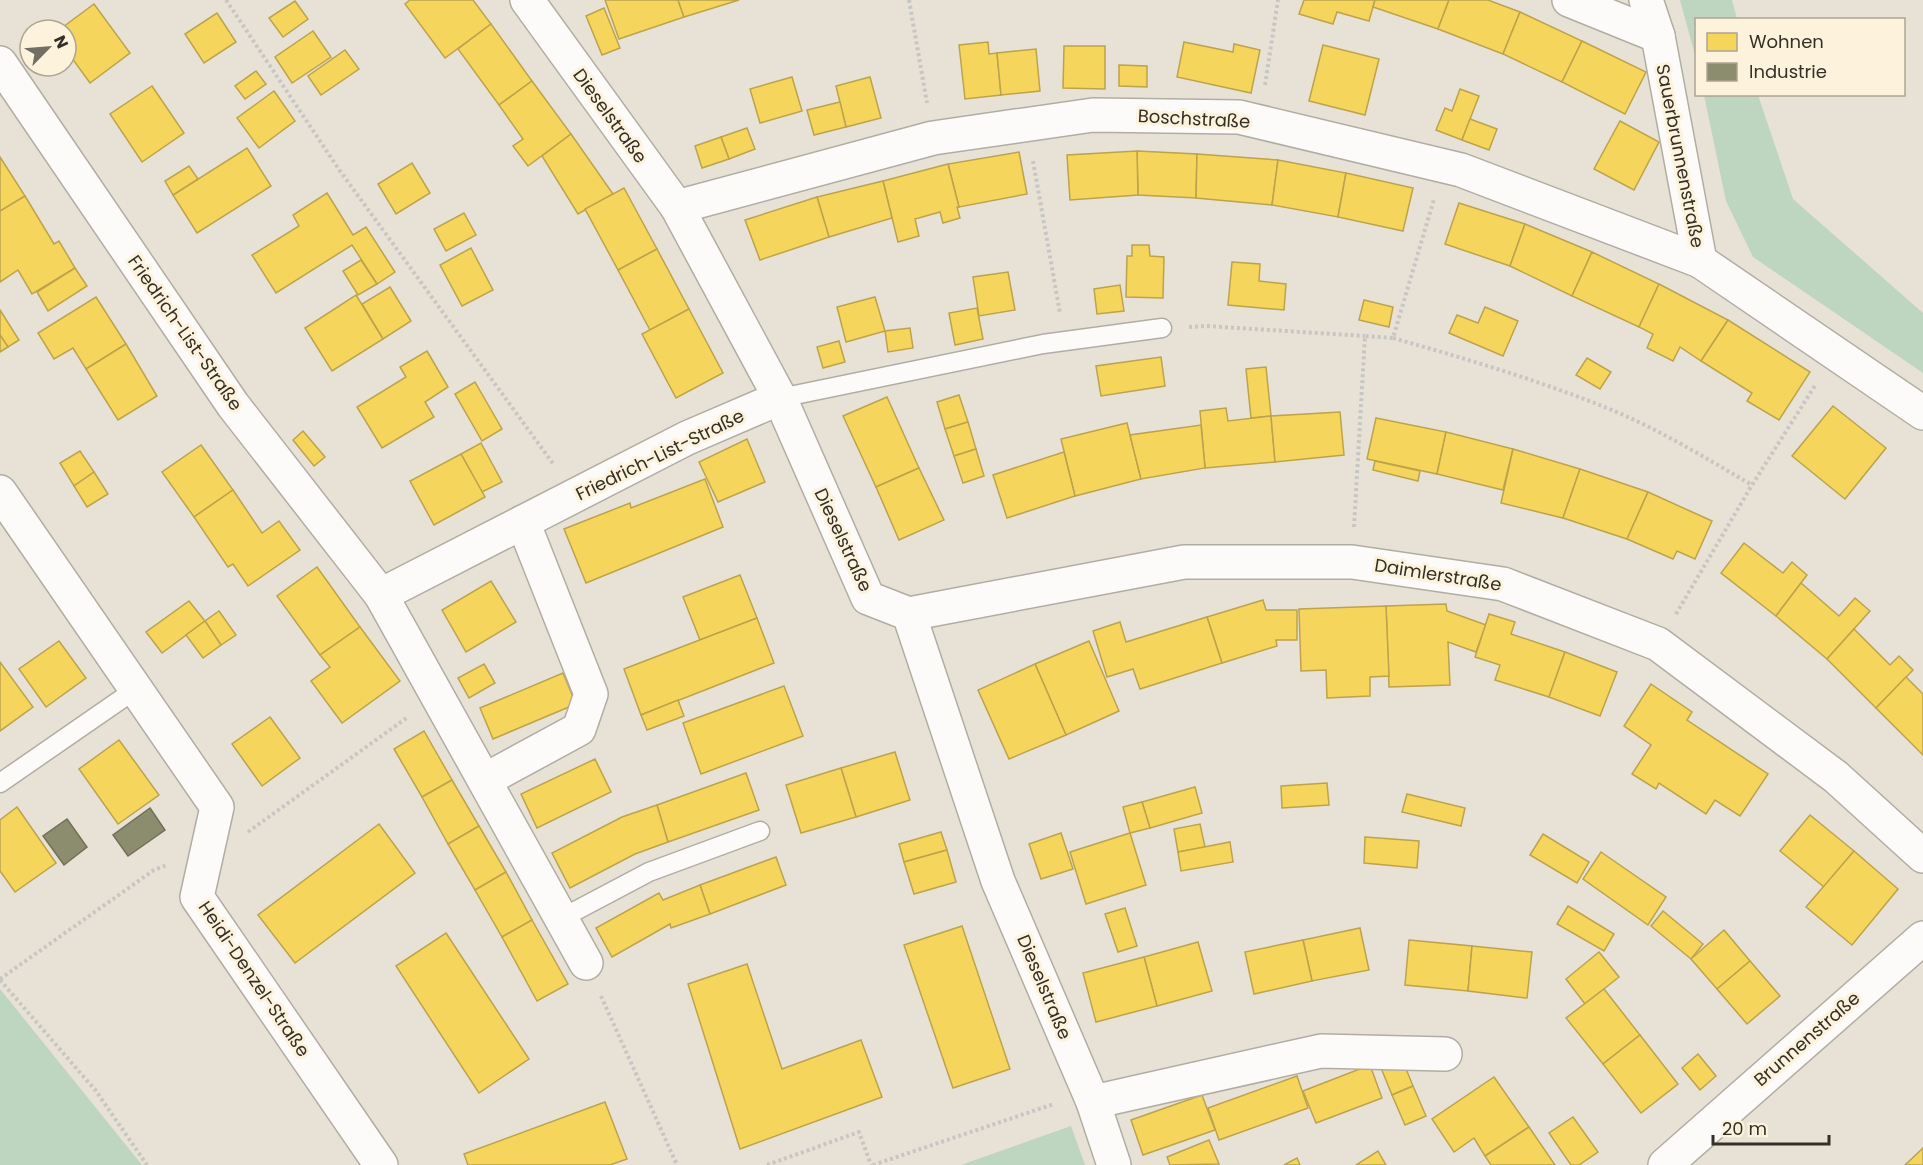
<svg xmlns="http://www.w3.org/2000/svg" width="1923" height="1165" font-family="Poppins,sans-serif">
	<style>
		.green { fill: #bed5bf }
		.homes { fill: #f6d55c; stroke: #bca34c; stroke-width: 1.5 }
		.industry { fill: #8c8c6e; stroke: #727059; stroke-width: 1.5 }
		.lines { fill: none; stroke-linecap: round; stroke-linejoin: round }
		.lane-casing { stroke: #b2ada3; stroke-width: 21 }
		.street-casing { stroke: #b2ada3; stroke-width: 36 }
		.path { stroke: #c8c6c2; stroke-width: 4; stroke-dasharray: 3 3; stroke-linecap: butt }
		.lane { stroke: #fcfbf9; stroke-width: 18 }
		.street { stroke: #fcfbf9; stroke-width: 33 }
		.labels { text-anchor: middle; stroke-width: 6; stroke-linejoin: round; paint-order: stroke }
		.street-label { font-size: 18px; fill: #342f27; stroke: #fdf2db }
	</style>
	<rect width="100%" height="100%" fill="#e8e2d6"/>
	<g class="green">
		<path d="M 1680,0 L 1732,0 L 1737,19 L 1696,20 L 1696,59 Z"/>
		<path d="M 1704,95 L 1758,95 L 1793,199 L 1923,313 L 1923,373 L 1753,257 L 1726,201 Z"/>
		<path d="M 0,989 L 142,1165 L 0,1165 Z"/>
		<path d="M 1071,1126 L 1085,1165 L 961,1165 Z"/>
	</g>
	<g class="homes">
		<path d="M 410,0 L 473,0 L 491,24 L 445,58 L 405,4 Z"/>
		<path d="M 605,0 L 678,0 L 684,17 L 619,39 Z"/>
		<path d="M 678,0 L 739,0 L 684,17 Z"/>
		<path d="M 1304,0 L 1375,0 L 1369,21 L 1337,12 L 1333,24 L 1299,14 Z"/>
		<path d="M 1375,0 L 1449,0 L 1438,29 L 1373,7 Z"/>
		<path d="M 1449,0 L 1488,0 L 1520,12 L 1503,54 L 1438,29 Z"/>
		<path d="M 295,1 L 308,19 L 283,37 L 269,18 Z"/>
		<path d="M 94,4 L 130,53 L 90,83 L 66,50 L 66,30 L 59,30 Z"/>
		<path d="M 604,8 L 620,48 L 602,55 L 586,16 Z"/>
		<path d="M 1520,12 L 1582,41 L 1562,82 L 1503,54 Z"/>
		<path d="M 217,13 L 236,42 L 204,63 L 185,34 Z"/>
		<path d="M 491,24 L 532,81 L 499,105 L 458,49 Z"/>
		<path d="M 313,31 L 331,57 L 292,83 L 275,57 Z"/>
		<path d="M 1582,41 L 1646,72 L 1625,114 L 1562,82 Z"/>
		<path d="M 988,42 L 989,54 L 997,53 L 1001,95 L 965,99 L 959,45 Z"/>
		<path d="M 1184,42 L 1233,52 L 1234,44 L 1260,50 L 1251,93 L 1177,77 Z"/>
		<path d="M 1323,45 L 1379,59 L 1365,115 L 1309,101 Z"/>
		<path d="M 1064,46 L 1105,46 L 1105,89 L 1063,88 Z"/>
		<path d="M 1036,49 L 1040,91 L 1001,95 L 997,53 Z"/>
		<path d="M 345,50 L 359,69 L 321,95 L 308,76 Z"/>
		<path d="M 1119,65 L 1147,66 L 1147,87 L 1119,86 Z"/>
		<path d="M 256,71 L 266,84 L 245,99 L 235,86 Z"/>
		<path d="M 792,77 L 802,111 L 760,123 L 750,89 Z"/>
		<path d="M 870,77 L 881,118 L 846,127 L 836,86 Z"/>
		<path d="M 532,81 L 571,134 L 528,166 L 513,146 L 523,139 L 499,105 Z"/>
		<path d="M 152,86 L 184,133 L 142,162 L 110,114 Z"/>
		<path d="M 1460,89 L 1479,96 L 1462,140 L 1436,130 L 1445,108 L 1452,111 Z"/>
		<path d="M 274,91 L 295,121 L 259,148 L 237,118 Z"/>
		<path d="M 840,102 L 846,127 L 814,135 L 807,110 Z"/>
		<path d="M 1470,119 L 1497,129 L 1489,150 L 1462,140 Z"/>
		<path d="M 1620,121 L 1659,142 L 1634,190 L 1594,169 Z"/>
		<path d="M 747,128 L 755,149 L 729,159 L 721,137 Z"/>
		<path d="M 571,134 L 613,194 L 578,214 L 542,156 Z"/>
		<path d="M 721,137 L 729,159 L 702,168 L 695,146 Z"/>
		<path d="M 247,148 L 271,186 L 197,233 L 173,195 Z"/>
		<path d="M 1137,151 L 1197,154 L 1196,198 L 1138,195 Z"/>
		<path d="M 1137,151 L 1138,195 L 1070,200 L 1067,155 Z"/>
		<path d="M 1019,152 L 1027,194 L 959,207 L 948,164 Z"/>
		<path d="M 1197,154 L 1278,160 L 1272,205 L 1196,198 Z"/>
		<path d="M 0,157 L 25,196 L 0,211 Z"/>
		<path d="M 1278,160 L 1346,173 L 1338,217 L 1272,205 Z"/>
		<path d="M 412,163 L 430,193 L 396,214 L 378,184 Z"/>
		<path d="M 948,164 L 959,207 L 957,207 L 960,218 L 943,223 L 940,212 L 915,219 L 919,236 L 898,242 L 883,181 Z"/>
		<path d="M 189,166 L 198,179 L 173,195 L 165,181 Z"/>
		<path d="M 1346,173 L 1413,188 L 1403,231 L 1338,217 Z"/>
		<path d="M 883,181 L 892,218 L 829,237 L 817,197 Z"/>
		<path d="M 624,188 L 657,249 L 618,270 L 585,209 Z"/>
		<path d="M 327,193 L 353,235 L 366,227 L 395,272 L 377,284 L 352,245 L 276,293 L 252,255 L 299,226 L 293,215 Z"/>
		<path d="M 25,196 L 54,244 L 59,241 L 75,268 L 32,294 L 18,270 L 0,282 L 0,211 Z"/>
		<path d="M 817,197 L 829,237 L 760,260 L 745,220 Z"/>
		<path d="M 1459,203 L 1525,224 L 1510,266 L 1445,244 Z"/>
		<path d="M 464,213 L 476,235 L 446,251 L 434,229 Z"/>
		<path d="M 1525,224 L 1592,252 L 1572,296 L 1510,266 Z"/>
		<path d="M 1132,245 L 1149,245 L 1150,256 L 1164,257 L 1163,298 L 1126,297 L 1127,256 L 1132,256 Z"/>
		<path d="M 471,248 L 493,290 L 462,306 L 440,265 Z"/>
		<path d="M 657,249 L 689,309 L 650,330 L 618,270 Z"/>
		<path d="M 1592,252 L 1659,284 L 1639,327 L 1572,296 Z"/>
		<path d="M 361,260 L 377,284 L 358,295 L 343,271 Z"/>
		<path d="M 1232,262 L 1260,264 L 1259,281 L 1286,284 L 1284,310 L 1228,305 Z"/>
		<path d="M 75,268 L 87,286 L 48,311 L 37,292 Z"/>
		<path d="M 1008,272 L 1015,310 L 979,316 L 973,277 Z"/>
		<path d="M 1659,284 L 1728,320 L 1701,361 L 1680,347 L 1673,361 L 1647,348 L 1653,334 L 1639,327 Z"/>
		<path d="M 1120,285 L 1124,311 L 1097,314 L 1094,289 Z"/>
		<path d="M 390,287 L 411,321 L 383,339 L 362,304 Z"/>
		<path d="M 356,295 L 383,339 L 332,371 L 305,328 Z"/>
		<path d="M 96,297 L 126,344 L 86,369 L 73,348 L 54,359 L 38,333 Z"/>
		<path d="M 875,297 L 885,331 L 846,342 L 837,307 Z"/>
		<path d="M 1364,300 L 1393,307 L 1389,327 L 1359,320 Z"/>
		<path d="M 1485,307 L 1518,321 L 1503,356 L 1449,333 L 1457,315 L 1478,323 Z"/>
		<path d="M 977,308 L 983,339 L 955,345 L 949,313 Z"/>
		<path d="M 689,309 L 723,373 L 676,398 L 642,334 Z"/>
		<path d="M 0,310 L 19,340 L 8,347 L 0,335 Z"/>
		<path d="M 1728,320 L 1810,372 L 1779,420 L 1747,401 L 1752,393 L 1701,361 Z"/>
		<path d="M 910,328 L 913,348 L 888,352 L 885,331 Z"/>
		<path d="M 0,335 L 8,347 L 0,352 Z"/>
		<path d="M 839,341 L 845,362 L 823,368 L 817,347 Z"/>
		<path d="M 126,344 L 157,396 L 118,420 L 86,369 Z"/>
		<path d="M 427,351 L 448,387 L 425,402 L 434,417 L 382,448 L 357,407 L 406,377 L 400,367 Z"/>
		<path d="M 1161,357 L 1165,386 L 1101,396 L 1096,366 Z"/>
		<path d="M 1587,358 L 1611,372 L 1600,389 L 1576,375 Z"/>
		<path d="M 1266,367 L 1271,416 L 1251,418 L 1246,369 Z"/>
		<path d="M 475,382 L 502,429 L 482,441 L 455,394 Z"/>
		<path d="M 959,395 L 968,422 L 945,429 L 937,402 Z"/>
		<path d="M 887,397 L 919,468 L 876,487 L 843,416 Z"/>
		<path d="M 1833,406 L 1886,448 L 1845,499 L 1792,456 Z"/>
		<path d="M 1226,408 L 1228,421 L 1271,416 L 1275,462 L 1205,468 L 1200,411 Z"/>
		<path d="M 1340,412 L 1344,455 L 1275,462 L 1271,416 Z"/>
		<path d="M 1376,418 L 1446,432 L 1437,474 L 1367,459 Z"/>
		<path d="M 968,422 L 976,449 L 954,456 L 945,429 Z"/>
		<path d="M 1127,423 L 1141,479 L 1075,496 L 1061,439 Z"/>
		<path d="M 1201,425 L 1205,468 L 1141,479 L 1130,435 Z"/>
		<path d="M 303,431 L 325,457 L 314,466 L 293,440 Z"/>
		<path d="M 1446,432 L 1513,449 L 1503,490 L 1437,474 Z"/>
		<path d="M 747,439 L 765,482 L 718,502 L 699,462 Z"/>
		<path d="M 481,443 L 502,482 L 482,492 L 461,454 Z"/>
		<path d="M 201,445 L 233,490 L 194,517 L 162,472 Z"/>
		<path d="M 976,449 L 984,476 L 963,483 L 954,456 Z"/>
		<path d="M 1513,449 L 1580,469 L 1563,518 L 1501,503 Z"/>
		<path d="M 80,451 L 94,472 L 74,486 L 60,463 Z"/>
		<path d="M 1064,452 L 1075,496 L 1007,518 L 993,475 Z"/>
		<path d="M 461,454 L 485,497 L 434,525 L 410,481 Z"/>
		<path d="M 1375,461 L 1420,471 L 1418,481 L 1373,470 Z"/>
		<path d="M 919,468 L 944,520 L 899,540 L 876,487 Z"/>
		<path d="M 1580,469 L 1648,492 L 1627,539 L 1563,518 Z"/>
		<path d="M 94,472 L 108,494 L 87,507 L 74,486 Z"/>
		<path d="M 705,479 L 723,527 L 586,583 L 564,529 L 630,503 L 631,508 Z"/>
		<path d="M 233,490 L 262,533 L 279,521 L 300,550 L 248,586 L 233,564 L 228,567 L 194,517 Z"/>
		<path d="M 1648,492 L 1712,521 L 1695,559 L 1677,551 L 1673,559 L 1627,539 Z"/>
		<path d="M 1744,543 L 1783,573 L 1792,562 L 1807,575 L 1776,616 L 1721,573 Z"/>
		<path d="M 317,567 L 360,627 L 320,655 L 277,596 Z"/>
		<path d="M 740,575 L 757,618 L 700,640 L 683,597 Z"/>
		<path d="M 491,581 L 516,622 L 466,652 L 442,610 Z"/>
		<path d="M 1801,583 L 1839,616 L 1855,598 L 1870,611 L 1827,659 L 1776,616 Z"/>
		<path d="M 1263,600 L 1266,610 L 1297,610 L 1297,640 L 1276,640 L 1277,646 L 1222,663 L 1207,617 Z"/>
		<path d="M 189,601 L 205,621 L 162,653 L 146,632 Z"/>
		<path d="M 1446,604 L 1447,611 L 1486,625 L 1476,652 L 1448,642 L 1450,685 L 1389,687 L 1386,606 Z"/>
		<path d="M 1386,606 L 1389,676 L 1370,677 L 1370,696 L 1327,698 L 1326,670 L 1301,671 L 1299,609 Z"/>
		<path d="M 219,611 L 236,635 L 221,645 L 205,621 Z"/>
		<path d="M 1489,614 L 1515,622 L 1511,634 L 1565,652 L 1549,697 L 1495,680 L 1500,665 L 1475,657 Z"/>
		<path d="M 1207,617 L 1222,663 L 1140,689 L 1133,669 L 1107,677 L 1093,631 L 1120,622 L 1126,642 Z"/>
		<path d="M 757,618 L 774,663 L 641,715 L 624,669 Z"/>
		<path d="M 205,621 L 221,645 L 203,658 L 186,635 Z"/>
		<path d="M 360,627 L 400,681 L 342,723 L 311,681 L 330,667 L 320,655 Z"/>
		<path d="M 1854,629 L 1890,665 L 1899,656 L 1913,670 L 1876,708 L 1827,659 Z"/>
		<path d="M 59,641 L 86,678 L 46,707 L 19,669 Z"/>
		<path d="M 1089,641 L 1119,711 L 1066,735 L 1035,664 Z"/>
		<path d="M 1565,652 L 1617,672 L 1600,716 L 1549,697 Z"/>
		<path d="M 0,662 L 33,707 L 0,731 Z"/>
		<path d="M 484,664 L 495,683 L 469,698 L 458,678 Z"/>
		<path d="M 1035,664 L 1066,735 L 1009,759 L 978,690 Z"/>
		<path d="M 563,673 L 576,704 L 493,739 L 480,708 Z"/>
		<path d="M 1906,677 L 1923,694 L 1923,755 L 1876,708 Z"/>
		<path d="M 1651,684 L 1692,712 L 1687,720 L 1768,774 L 1740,816 L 1715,800 L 1706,814 L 1659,783 L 1656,789 L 1632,774 L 1651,745 L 1624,726 Z"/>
		<path d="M 784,686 L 803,736 L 701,774 L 683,723 Z"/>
		<path d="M 678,700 L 684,716 L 647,730 L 641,715 Z"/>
		<path d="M 270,717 L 300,758 L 262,786 L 232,744 Z"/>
		<path d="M 424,731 L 452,780 L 422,797 L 394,749 Z"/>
		<path d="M 119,740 L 159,795 L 118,824 L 79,769 Z"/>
		<path d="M 895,752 L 910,800 L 856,817 L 841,768 Z"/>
		<path d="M 595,759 L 611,792 L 537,828 L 521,794 Z"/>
		<path d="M 841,768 L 856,817 L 801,833 L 786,785 Z"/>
		<path d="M 746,773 L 759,810 L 668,842 L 657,805 Z"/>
		<path d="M 452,780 L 479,826 L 448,844 L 422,797 Z"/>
		<path d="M 1327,783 L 1329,805 L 1282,808 L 1281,786 Z"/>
		<path d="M 1195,787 L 1202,813 L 1150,828 L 1142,802 Z"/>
		<path d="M 1407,794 L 1465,808 L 1461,826 L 1402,812 Z"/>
		<path d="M 1142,802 L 1150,828 L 1130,833 L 1123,807 Z"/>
		<path d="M 657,805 L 668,842 L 635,854 L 570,888 L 552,853 L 622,817 Z"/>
		<path d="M 17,807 L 56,863 L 15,892 L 0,871 L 0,820 Z"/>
		<path d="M 1810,815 L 1854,851 L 1824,887 L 1780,851 Z"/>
		<path d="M 379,824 L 415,873 L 295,963 L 258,915 Z"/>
		<path d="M 1200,824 L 1205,847 L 1178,852 L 1174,829 Z"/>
		<path d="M 479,826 L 506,872 L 475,890 L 448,844 Z"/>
		<path d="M 941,832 L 947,850 L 904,862 L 899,844 Z"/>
		<path d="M 1061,833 L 1073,869 L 1041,879 L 1029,844 Z"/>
		<path d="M 1130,833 L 1146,885 L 1086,904 L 1070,852 Z"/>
		<path d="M 1543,834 L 1589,862 L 1577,883 L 1530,855 Z"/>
		<path d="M 1365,837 L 1419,841 L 1417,868 L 1364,863 Z"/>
		<path d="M 1230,842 L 1233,862 L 1181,871 L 1178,852 Z"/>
		<path d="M 947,850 L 956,882 L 914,894 L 904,862 Z"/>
		<path d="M 1854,851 L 1898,889 L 1852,945 L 1806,907 Z"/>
		<path d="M 1601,852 L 1666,897 L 1648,925 L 1583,879 Z"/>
		<path d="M 776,857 L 786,885 L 710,914 L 700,885 Z"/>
		<path d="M 506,872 L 532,920 L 502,937 L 475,890 Z"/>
		<path d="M 700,885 L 710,914 L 671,928 L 670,924 L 612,957 L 596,928 L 659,893 L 663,900 Z"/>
		<path d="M 1568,906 L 1614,934 L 1604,951 L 1557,924 Z"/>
		<path d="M 1125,908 L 1137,946 L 1118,952 L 1105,914 Z"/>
		<path d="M 1663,911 L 1703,944 L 1691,959 L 1651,926 Z"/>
		<path d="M 532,920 L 568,984 L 537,1001 L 502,937 Z"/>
		<path d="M 962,926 L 1010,1069 L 953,1088 L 904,945 Z"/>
		<path d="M 1360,928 L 1369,970 L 1312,981 L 1303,940 Z"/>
		<path d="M 1724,930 L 1750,961 L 1717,989 L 1691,959 Z"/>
		<path d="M 446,933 L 529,1059 L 479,1093 L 396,966 Z"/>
		<path d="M 1303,940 L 1312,981 L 1254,994 L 1245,952 Z"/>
		<path d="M 1409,940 L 1472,946 L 1468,991 L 1405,985 Z"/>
		<path d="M 1198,942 L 1212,991 L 1157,1006 L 1144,957 Z"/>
		<path d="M 1472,946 L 1532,952 L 1527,998 L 1468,991 Z"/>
		<path d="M 1599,952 L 1619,977 L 1585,1004 L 1566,979 Z"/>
		<path d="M 1144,957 L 1157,1006 L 1096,1022 L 1083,973 Z"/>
		<path d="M 1750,961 L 1780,996 L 1747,1024 L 1717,989 Z"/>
		<path d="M 747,964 L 782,1069 L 861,1040 L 882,1097 L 740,1149 L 688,984 Z"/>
		<path d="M 1604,989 L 1640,1035 L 1603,1064 L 1566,1018 Z"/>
		<path d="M 1640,1035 L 1678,1084 L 1641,1113 L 1603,1064 Z"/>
		<path d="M 1400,1054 L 1413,1086 L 1392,1095 L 1379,1063 Z"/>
		<path d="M 1698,1054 L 1716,1076 L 1700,1090 L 1682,1068 Z"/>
		<path d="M 1370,1065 L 1382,1098 L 1316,1123 L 1303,1091 Z"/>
		<path d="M 1297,1076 L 1308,1108 L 1219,1140 L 1208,1108 Z"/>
		<path d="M 1494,1077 L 1529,1127 L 1485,1156 L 1474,1138 L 1454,1152 L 1432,1119 Z"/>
		<path d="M 1413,1086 L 1426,1116 L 1405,1125 L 1392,1095 Z"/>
		<path d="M 1202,1095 L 1215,1130 L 1143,1155 L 1131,1120 Z"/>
		<path d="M 605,1102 L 627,1159 L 610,1165 L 468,1165 L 464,1154 Z"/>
		<path d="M 1573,1117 L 1598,1152 L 1579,1165 L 1571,1165 L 1549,1133 Z"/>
		<path d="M 1529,1127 L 1555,1165 L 1491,1165 L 1485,1156 Z"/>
		<path d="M 1209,1140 L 1219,1164 L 1170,1165 L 1167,1157 Z"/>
		<path d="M 1923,1148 L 1923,1165 L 1905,1165 Z"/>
		<path d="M 1378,1151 L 1386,1165 L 1356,1165 Z"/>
		<path d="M 1297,1158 L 1300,1165 L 1284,1165 Z"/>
	</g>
	<g class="industry">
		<path d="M 150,808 L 165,830 L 128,856 L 113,835 Z"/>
		<path d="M 67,819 L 87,847 L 64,865 L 43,836 Z"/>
	</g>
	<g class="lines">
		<g class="lane-casing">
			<g id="lane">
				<path d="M 780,398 L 1043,344 L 1162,328"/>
				<path d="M 0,783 L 136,689"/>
				<path d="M 562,918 L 649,872 L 760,831"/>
			</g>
		</g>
		<g class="street-casing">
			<g id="street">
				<path d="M 527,0 L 677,207 L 780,398 L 868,598 L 909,614 L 998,881 L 1093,1102 L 1114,1165"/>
				<path d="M 1569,0 L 1658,36"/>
				<path d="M 1646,0 L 1658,36 L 1700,261 L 1923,413"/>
				<path d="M 0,63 L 233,405 L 381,595 L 687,438 L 780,398"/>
				<path d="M 677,207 L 933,138 L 1093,115 L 1239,117 L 1461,170 L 1700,261"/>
				<path d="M 0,492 L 217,807 L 197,897 L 381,1165"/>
				<path d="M 381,595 L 586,963"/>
				<path d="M 909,614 L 1184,562 L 1352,562 L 1503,584 L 1658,644 L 1836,777 L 1923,856"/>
				<path d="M 485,780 L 579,729 L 591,694 L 523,522"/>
				<path d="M 1093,1102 L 1321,1051 L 1445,1054"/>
				<path d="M 1665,1165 L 1923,938"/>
			</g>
		</g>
		<g class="path">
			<path d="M 226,0 L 340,171 L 554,465"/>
			<path d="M 909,0 L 927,103"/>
			<path d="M 1265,85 L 1278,0"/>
			<path d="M 1033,161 L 1060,313"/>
			<path d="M 1189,327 L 1207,326 L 1365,336"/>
			<path d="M 1393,338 C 1470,360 1545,382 1619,413 C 1665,433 1709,460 1752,485"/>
			<path d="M 1354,527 L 1365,336 L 1393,338 L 1434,199"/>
			<path d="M 1676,614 L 1752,485 L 1816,384"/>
			<path d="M 248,832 L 408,717"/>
			<path d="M 0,979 L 154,870 L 167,865"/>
			<path d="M 0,980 L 96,1091 L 147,1165"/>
			<path d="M 601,996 L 677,1165"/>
			<path d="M 767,1165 L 859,1132 L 871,1165"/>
			<path d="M 873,1165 L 1054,1104"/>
		</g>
		<use href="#lane" class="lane"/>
		<use href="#street" class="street"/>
	</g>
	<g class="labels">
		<g class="street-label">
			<text transform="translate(610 116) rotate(54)" y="6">Dieselstraße</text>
			<text transform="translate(1194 119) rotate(3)" y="6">Boschstraße</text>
			<text transform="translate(1680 156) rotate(79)" y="6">Sauerbrunnenstraße</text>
			<text transform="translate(185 333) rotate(55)" y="6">Friedrich-List-Straße</text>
			<text transform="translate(660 455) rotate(-26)" y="6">Friedrich-List-Straße</text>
			<text transform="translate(843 540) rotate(65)" y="6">Dieselstraße</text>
			<text transform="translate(1438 575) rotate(9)" y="6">Daimlerstraße</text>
			<text transform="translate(254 979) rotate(56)" y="6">Heidi-Denzel-Straße</text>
			<text transform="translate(1044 987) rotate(67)" y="6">Dieselstraße</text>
			<text transform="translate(1807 1039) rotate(-41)" y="6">Brunnenstraße</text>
		</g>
	</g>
	<rect x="1695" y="18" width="210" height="78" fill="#fdf2db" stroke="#ada493" stroke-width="1.5"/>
	<rect x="1707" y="33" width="30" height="18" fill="#f6d55c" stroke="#ada493" stroke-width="1.5"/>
	<text x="1749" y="48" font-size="18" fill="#342f27">Wohnen</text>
	<rect x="1707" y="63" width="30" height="18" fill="#8c8c6e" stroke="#ada493" stroke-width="1.5"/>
	<text x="1749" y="78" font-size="18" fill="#342f27">Industrie</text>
	<g transform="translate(48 48) rotate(65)"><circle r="28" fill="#fdf2db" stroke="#ada493" stroke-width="1.5"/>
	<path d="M0-4.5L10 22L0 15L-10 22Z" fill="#736e64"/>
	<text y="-9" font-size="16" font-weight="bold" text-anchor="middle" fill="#342f27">N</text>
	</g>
	<path d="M1713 1135v9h116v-9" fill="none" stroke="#342f27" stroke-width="3"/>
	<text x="1722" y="1135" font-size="18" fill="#342f27" stroke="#fdf2db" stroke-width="4.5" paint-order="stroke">20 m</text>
</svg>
